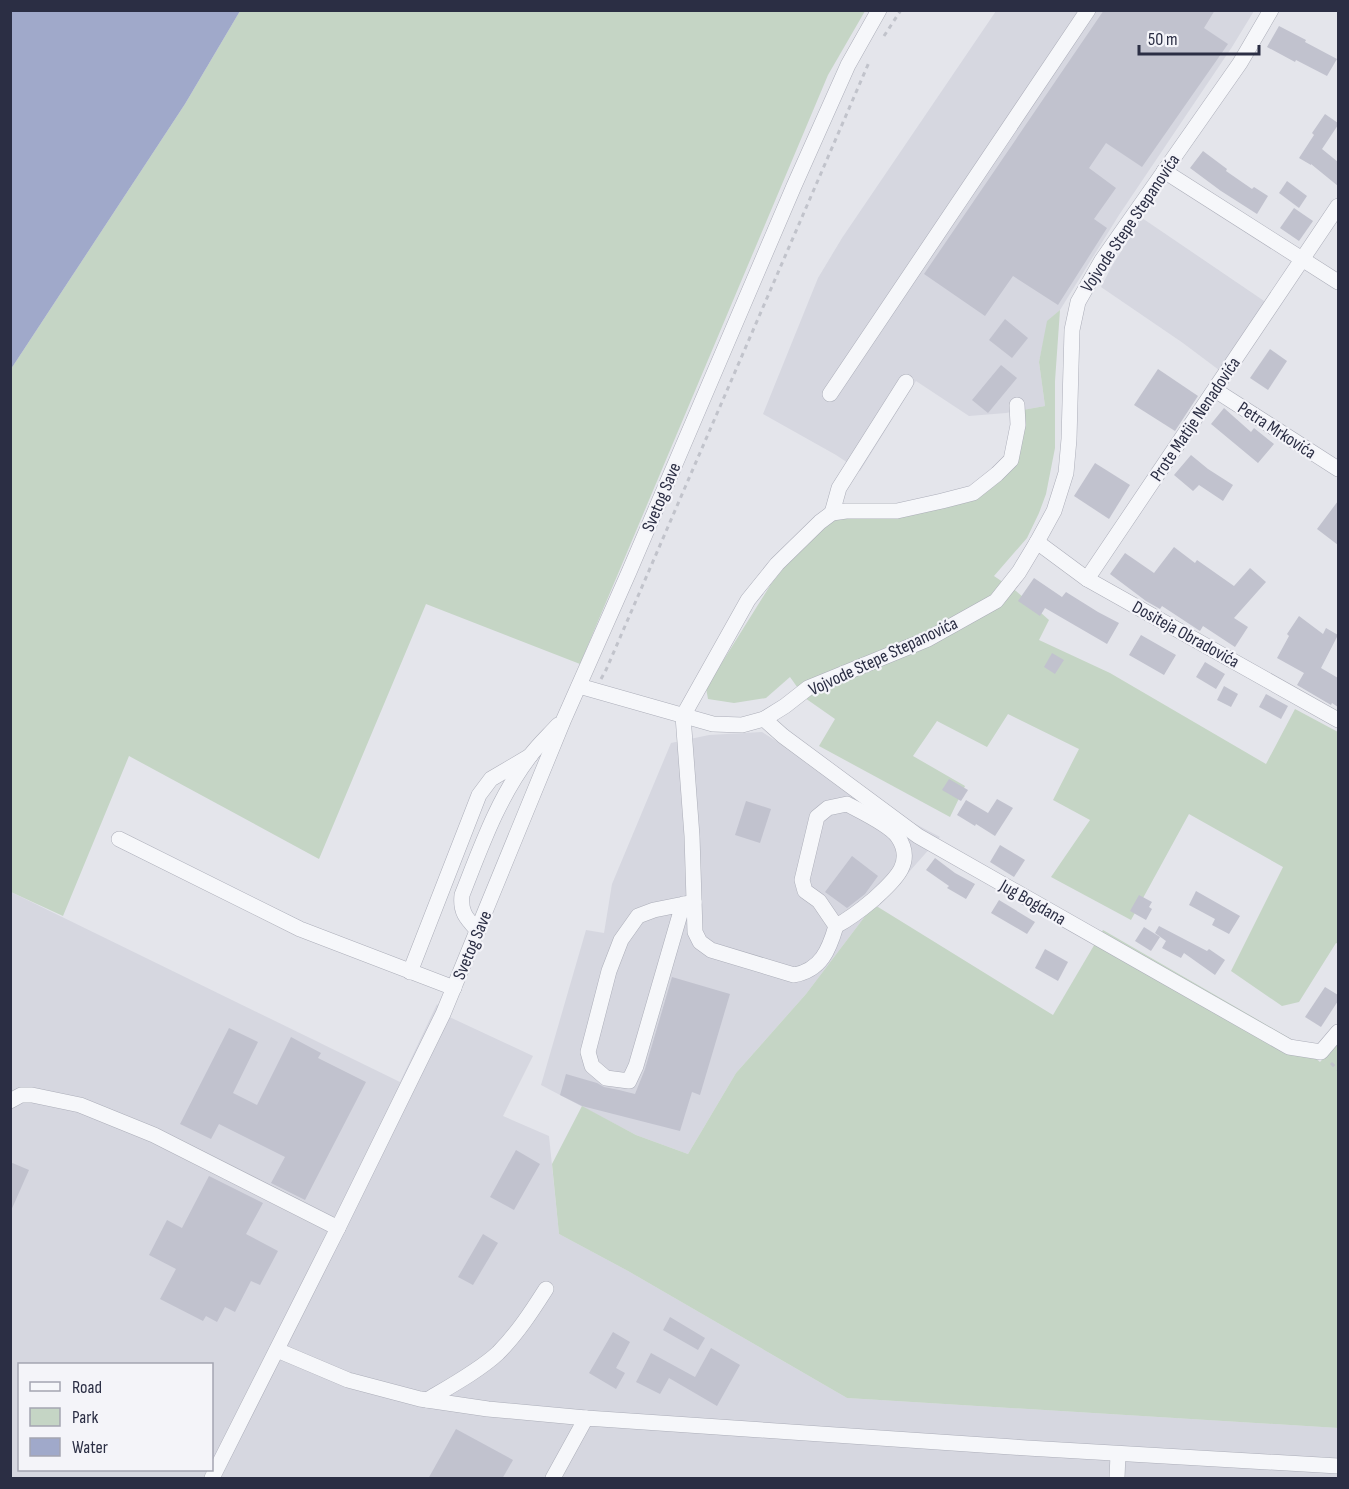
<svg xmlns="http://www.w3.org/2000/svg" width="1349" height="1489" font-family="'Sofia Sans Condensed',sans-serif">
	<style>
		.built { fill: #d6d7e0; fill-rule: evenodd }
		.green { fill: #c5d5c5 }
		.water { fill: #a0a9ca }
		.building { fill: #c1c2ce }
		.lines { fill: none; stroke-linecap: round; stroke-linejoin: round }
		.minor-casing { stroke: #acaeb9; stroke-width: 16 }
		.path { stroke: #c1c3cb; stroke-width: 3; stroke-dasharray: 4.5 4.5; stroke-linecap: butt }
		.minor { stroke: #f6f7fa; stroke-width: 15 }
		.labels { text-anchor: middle; stroke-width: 4.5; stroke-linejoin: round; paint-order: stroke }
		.street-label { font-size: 18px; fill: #2b2e44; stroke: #f4f4f9 }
	</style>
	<rect width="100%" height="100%" fill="#e4e5eb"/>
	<g class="built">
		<path d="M 996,11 L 1254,11 L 1232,47 L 1119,215 L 1060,310 L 1048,321 L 1039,362 L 1045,406 L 1006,413 L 969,416 L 916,381 L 860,471 L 836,455 L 763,414 L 818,278 L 842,238 Z"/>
		<path d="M 1142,218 L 1270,305 L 1227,376 L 1183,343 L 1101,287 L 1112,266 Z"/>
		<path d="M 762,732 L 859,794 L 940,837 L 878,907 L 872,907 L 806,994 L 736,1073 L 688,1154 L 636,1135 L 541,1085 L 586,930 L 604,933 L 612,884 L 671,743 L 709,735 Z"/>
		<path d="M 11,892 L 400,1082 L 437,1004 L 443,1014 L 533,1056 L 503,1116 L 549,1136 L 559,1234 L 628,1271 L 847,1398 L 1338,1428 L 1338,1478 L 11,1478 ZM 20,1364 L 212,1364 L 212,1470 L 20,1470 Z"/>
	</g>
	<g class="green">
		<path d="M 240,11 L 865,11 L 828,75 L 580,664 L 426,604 L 319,859 L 129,756 L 63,916 L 11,892 L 11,369 L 185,104 Z"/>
		<path d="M 1060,310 L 1055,381 L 1055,448 L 1046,494 L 1039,513 L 1027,538 L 994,576 L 1016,591 L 1049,620 L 1039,640 L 1110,673 L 1266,764 L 1295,709 L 1338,732 L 1338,944 L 1336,943 L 1299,1002 L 1282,1006 L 1231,971 L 1283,867 L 1189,814 L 1131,920 L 1051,877 L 1090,820 L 1053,800 L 1079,749 L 1008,714 L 987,747 L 937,721 L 913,756 L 965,786 L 950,817 L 819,746 L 835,719 L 805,698 L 790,677 L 766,698 L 734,703 L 708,699 L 706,688 L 771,584 L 820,522 L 973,493 L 1011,460 L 1017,411 L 1045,406 L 1039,362 L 1047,321 Z"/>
		<path d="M 872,907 L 878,907 L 1053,1015 L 1103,930 L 1298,1043 L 1320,1062 L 1338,1042 L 1338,1428 L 847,1398 L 628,1271 L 559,1234 L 552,1164 L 582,1106 L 636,1135 L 688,1154 L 736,1073 L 806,994 Z"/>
	</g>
	<path class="water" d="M 11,10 L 240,11 L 185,104 L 11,369 Z"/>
	<g class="building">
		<path d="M 1104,10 L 1215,10 L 1204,28 L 1228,44 L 1142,167 L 1106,143 L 1089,168 L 1116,188 L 1094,219 L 1107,228 L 1058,305 L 1013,276 L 985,316 L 924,274 Z"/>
		<path d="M 1279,26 L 1306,40 L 1305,42 L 1337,59 L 1327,76 L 1296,60 L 1295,62 L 1267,47 Z"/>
		<path d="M 1325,114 L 1338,123 L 1338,125 L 1322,149 L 1338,162 L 1338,186 L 1311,164 L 1311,165 L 1299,158 L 1314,135 L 1312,133 Z"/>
		<path d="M 1203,151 L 1227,169 L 1226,171 L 1252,189 L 1254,187 L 1268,196 L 1257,214 L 1221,191 L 1190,168 Z"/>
		<path d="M 1287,181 L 1307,196 L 1299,208 L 1279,193 Z"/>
		<path d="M 1294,208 L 1313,221 L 1299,241 L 1280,228 Z"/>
		<path d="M 1005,319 L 1028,338 L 1012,358 L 989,340 Z"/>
		<path d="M 1270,349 L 1287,361 L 1268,390 L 1250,378 Z"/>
		<path d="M 1001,365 L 1017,378 L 988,413 L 972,400 Z"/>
		<path d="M 1158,369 L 1198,396 L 1175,431 L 1134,405 Z"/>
		<path d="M 1224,408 L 1251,432 L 1254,428 L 1274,444 L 1258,463 L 1211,424 Z"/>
		<path d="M 1191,455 L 1208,469 L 1233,485 L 1223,501 L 1199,485 L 1193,491 L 1174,475 Z"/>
		<path d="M 1095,463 L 1130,485 L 1109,519 L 1074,496 Z"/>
		<path d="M 1338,501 L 1338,545 L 1317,529 Z"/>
		<path d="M 1174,547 L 1195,563 L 1197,560 L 1234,586 L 1250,568 L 1266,582 L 1234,618 L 1248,627 L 1235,647 L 1203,626 L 1200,631 L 1162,606 L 1160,609 L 1146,601 L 1110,574 L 1125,553 L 1154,573 Z"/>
		<path d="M 1034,578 L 1062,597 L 1066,592 L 1098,612 L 1119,623 L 1107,644 L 1045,608 L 1040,616 L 1018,601 Z"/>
		<path d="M 1299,616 L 1323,634 L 1326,628 L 1338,635 L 1321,668 L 1338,678 L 1338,707 L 1332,703 L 1331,705 L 1297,685 L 1304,673 L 1277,658 L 1289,636 L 1287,634 Z"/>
		<path d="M 1141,635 L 1176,655 L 1164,675 L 1129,655 Z"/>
		<path d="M 1052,653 L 1064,660 L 1055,674 L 1044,667 Z"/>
		<path d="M 1205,662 L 1225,674 L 1216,689 L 1196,677 Z"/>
		<path d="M 1224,686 L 1238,694 L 1231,707 L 1217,700 Z"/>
		<path d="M 1266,694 L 1288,706 L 1281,719 L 1259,707 Z"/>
		<path d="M 949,779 L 968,790 L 961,801 L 942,790 Z"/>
		<path d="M 997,799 L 1013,808 L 995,836 L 976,824 L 975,826 L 957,815 L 966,800 L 988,813 Z"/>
		<path d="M 746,801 L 771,809 L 760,843 L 735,835 Z"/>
		<path d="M 1000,845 L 1025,860 L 1014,877 L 990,862 Z"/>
		<path d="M 852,856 L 878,876 L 865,894 L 847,908 L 825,892 Z"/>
		<path d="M 935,858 L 955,873 L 975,884 L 966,899 L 947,888 L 949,886 L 926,870 Z"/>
		<path d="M 1196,891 L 1240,916 L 1229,934 L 1212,925 L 1215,919 L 1189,905 Z"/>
		<path d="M 1139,895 L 1152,902 L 1149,907 L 1152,909 L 1146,920 L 1130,911 Z"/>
		<path d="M 999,900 L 1035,922 L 1027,934 L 991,913 Z"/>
		<path d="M 1159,926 L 1207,951 L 1209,949 L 1225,960 L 1215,975 L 1184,953 L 1181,958 L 1162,948 L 1166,941 L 1155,933 Z"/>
		<path d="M 1144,927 L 1160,937 L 1151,951 L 1135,941 Z"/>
		<path d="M 1045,949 L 1068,962 L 1058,981 L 1035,968 Z"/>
		<path d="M 672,977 L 730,994 L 700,1095 L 692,1092 L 680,1131 L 582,1106 L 560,1095 L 566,1074 L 597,1083 L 604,1087 L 619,1090 L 635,1094 L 645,1069 Z"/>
		<path d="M 1325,987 L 1338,995 L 1338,1001 L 1321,1027 L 1305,1017 Z"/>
		<path d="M 229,1028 L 258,1042 L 233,1093 L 257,1105 L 291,1037 L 321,1053 L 318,1058 L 366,1082 L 305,1200 L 271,1183 L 285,1157 L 219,1124 L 211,1139 L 180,1124 Z"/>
		<path d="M 516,1150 L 540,1164 L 514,1210 L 490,1197 Z"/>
		<path d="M 10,1162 L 29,1170 L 10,1213 Z"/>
		<path d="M 209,1176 L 263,1203 L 246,1234 L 278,1251 L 260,1285 L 251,1281 L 235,1312 L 225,1307 L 217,1322 L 206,1316 L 203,1321 L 160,1299 L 176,1269 L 149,1255 L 167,1220 L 182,1228 Z"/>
		<path d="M 483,1234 L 498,1243 L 473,1285 L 458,1277 Z"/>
		<path d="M 670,1317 L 705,1338 L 698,1350 L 663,1330 Z"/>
		<path d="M 613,1332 L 630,1342 L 616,1368 L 625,1373 L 616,1389 L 589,1373 Z"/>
		<path d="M 711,1348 L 740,1365 L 717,1406 L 669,1378 L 660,1394 L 636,1382 L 651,1353 L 695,1377 Z"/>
		<path d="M 456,1429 L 513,1460 L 502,1479 L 428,1479 Z"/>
	</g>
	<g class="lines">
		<g class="minor-casing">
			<g id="minor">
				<path d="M 1164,171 L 1338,282"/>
				<path d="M 1215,390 L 1338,469"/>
				<path d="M 830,394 L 1088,10"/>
				<path d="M 832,513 L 839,488 L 906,382"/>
				<path d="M 1037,542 L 1087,579 L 1338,720"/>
				<path d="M 1087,579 L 1338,206"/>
				<path d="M 579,686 L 713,724 L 742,725 L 764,719 L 785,706 L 808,688 L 928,639 L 996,601 L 1019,572 L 1037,542 L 1054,511 L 1066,473 L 1069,439 L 1072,330 L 1078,302 L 1102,260 L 1240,63 L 1271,10"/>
				<path d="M 764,719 L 783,736 L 918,836 L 1289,1047 L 1321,1052 L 1338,1032"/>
				<path d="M 119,839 L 300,929 L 454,988"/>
				<path d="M 683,904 L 636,1066 L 629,1081 L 606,1078 L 592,1066 L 588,1052 L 609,971 L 621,940 L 638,916 L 654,910 L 694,902"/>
				<path d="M 836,926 L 819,901 L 805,891 L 802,880 L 817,817 L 828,808 L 847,804 C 860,811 890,825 898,837 C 916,864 892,882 874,899 C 861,910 851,918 836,926 C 829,950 821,970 794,975 L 711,950 L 700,942 L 695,932 L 692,836 L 683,716 L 748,600 L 777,564 L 820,522 L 832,513 L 846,511 L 897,511 L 942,501 L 973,493 L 997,474 L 1011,460 L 1018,425 L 1017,405"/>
				<path d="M 478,931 C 466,918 460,912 462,895 C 481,847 498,798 530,756 C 538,745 549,735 558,725"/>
				<path d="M 410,972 L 479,795 L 491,779 L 530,756"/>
				<path d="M 10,1101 L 21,1095 L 32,1095 L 80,1105 L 154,1135 L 338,1228"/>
				<path d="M 277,1350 L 348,1380 L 420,1399 L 488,1409 L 586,1418"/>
				<path d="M 427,1400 C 449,1387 480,1370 498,1353 C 517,1334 532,1311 546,1289"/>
				<path d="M 212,1478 L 338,1228 L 443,1014 L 564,719 L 629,572 L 794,186 L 848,65 L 879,10"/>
				<path d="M 553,1478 L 586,1418 L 1027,1448 L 1338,1466"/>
				<path d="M 1117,1478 L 1118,1454"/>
			</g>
		</g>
		<g class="path">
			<path d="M 884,36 L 901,10"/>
			<path d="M 601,679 L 606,670 L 870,60"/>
			<path d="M 1331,1063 L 1338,1070"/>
		</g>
		<use href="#minor" class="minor"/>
	</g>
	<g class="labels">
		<g class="street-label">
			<text transform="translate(1130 223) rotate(-56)" y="6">Vojvode Stepe Stepanovića</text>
			<text transform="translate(1195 419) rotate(-56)" y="6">Prote Matije Nenadovića</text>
			<text transform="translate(1277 430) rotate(33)" y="6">Petra Mrkovića</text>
			<text transform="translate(661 497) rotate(-67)" y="6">Svetog Save</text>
			<text transform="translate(1186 634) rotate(29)" y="6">Dositeja Obradovića</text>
			<text transform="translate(883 656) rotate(-25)" y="6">Vojvode Stepe Stepanovića</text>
			<text transform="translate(1033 902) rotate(30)" y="6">Jug Bogdana</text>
			<text transform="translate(472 945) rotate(-67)" y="6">Svetog Save</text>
		</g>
	</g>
	<rect width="1349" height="1489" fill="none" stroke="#2b2e44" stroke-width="24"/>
	<rect x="18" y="1363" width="195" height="108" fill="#f4f4f9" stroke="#a4a5b1" stroke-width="1.5"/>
	<rect x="30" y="1382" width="30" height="9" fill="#f6f7fa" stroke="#a4a5b1" stroke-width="1.5"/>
	<text x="72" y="1393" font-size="18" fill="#2b2e44">Road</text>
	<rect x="30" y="1408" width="30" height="18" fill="#c5d5c5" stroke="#a4a5b1" stroke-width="1.5"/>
	<text x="72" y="1423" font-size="18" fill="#2b2e44">Park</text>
	<rect x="30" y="1438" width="30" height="18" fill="#a0a9ca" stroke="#a4a5b1" stroke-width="1.5"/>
	<text x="72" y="1453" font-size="18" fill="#2b2e44">Water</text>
	<path d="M1139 45v9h120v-9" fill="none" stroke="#2b2e44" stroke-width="3"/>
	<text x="1148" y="45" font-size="18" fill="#2b2e44" stroke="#f4f4f9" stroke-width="4.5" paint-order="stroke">50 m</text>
</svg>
